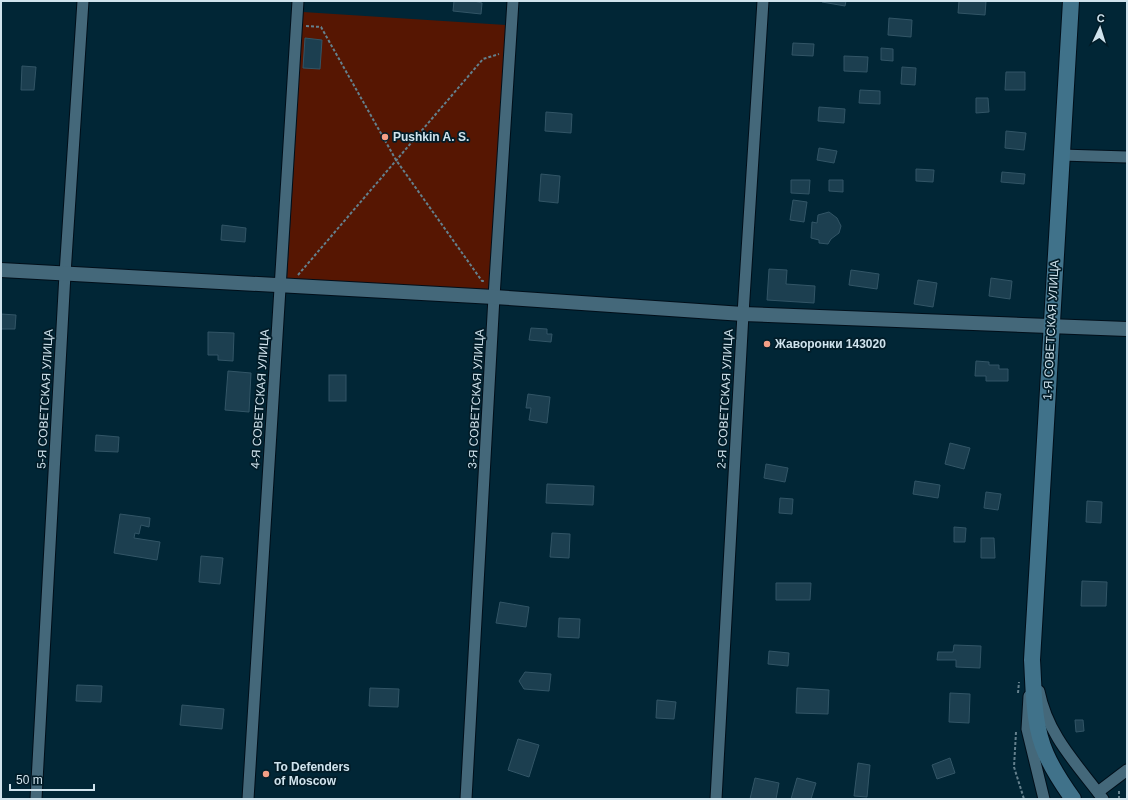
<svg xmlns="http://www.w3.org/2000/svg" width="1128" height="800" font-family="Helvetica,sans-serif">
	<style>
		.green { fill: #561602 }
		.building { fill: #1c3f50; stroke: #325566 }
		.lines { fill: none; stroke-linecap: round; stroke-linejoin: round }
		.minor-casing { stroke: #000e19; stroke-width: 13 }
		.tertiary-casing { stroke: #000e19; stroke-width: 16 }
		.secondary-casing { stroke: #000e19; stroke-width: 18 }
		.path { stroke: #64808d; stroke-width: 2; stroke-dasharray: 3 2; stroke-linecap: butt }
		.minor { stroke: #44687a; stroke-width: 11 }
		.tertiary { stroke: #44687a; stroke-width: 14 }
		.secondary { stroke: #40728a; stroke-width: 16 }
		.poi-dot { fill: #f49f86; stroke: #021c28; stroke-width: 1.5 }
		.labels { text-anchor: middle; stroke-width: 3.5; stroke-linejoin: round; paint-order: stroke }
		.poi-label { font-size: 12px; font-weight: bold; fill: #d0e3ed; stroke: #021c28; text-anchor: start }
		.street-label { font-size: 12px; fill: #d0e3ed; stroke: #021c28 }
	</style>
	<rect width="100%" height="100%" fill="#012636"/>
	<path class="green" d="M 303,12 L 506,25 L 490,291 L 287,279 Z"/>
	<g class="building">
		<path d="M 454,1 L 474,1 L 482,3 L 481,14 L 453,11 Z"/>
		<path d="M 822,1 L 846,1 L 845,6 L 822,2 Z"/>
		<path d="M 959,1 L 986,1 L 985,15 L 958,13 Z"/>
		<path d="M 889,18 L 912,20 L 911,37 L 888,35 Z"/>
		<path d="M 305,38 L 322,40 L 320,69 L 303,68 Z"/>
		<path d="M 793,43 L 814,44 L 813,56 L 792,55 Z"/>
		<path d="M 881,48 L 893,49 L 893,61 L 881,60 Z"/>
		<path d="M 844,56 L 868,57 L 867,72 L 844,71 Z"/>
		<path d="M 22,66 L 36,67 L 34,90 L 21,90 Z"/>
		<path d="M 902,67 L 916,68 L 915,85 L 901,84 Z"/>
		<path d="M 1006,72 L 1025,72 L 1025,90 L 1005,90 Z"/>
		<path d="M 860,90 L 880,91 L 880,104 L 859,103 Z"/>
		<path d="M 976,98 L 988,98 L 989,112 L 976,113 Z"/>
		<path d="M 819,107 L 845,109 L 844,123 L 818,121 Z"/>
		<path d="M 546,112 L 572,114 L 571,133 L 545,131 Z"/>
		<path d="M 1006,131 L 1026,133 L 1024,150 L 1005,148 Z"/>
		<path d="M 819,148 L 837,151 L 834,163 L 817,160 Z"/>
		<path d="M 916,169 L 934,170 L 933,182 L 916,181 Z"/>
		<path d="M 1002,172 L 1025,174 L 1024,184 L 1001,182 Z"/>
		<path d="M 541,174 L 560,176 L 558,203 L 539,201 Z"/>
		<path d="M 791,180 L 810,180 L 809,194 L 791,193 Z"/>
		<path d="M 829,180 L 843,180 L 843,192 L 829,191 Z"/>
		<path d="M 793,200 L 807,202 L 804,222 L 790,220 Z"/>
		<path d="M 829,212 L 837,218 L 841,226 L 839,233 L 831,239 L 828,244 L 819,243 L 819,240 L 811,238 L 812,222 L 817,223 L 818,215 Z"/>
		<path d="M 222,225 L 246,228 L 245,242 L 221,240 Z"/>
		<path d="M 769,269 L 787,270 L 786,284 L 815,286 L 814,303 L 767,300 Z"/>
		<path d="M 851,270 L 879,274 L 877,289 L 849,285 Z"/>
		<path d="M 991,278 L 1012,281 L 1010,299 L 989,296 Z"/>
		<path d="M 918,280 L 937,283 L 933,307 L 914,304 Z"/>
		<path d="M 1,314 L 16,315 L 15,329 L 1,329 Z"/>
		<path d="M 531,328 L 547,329 L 547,334 L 552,334 L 551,342 L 529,340 Z"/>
		<path d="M 208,332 L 234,333 L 233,361 L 218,360 L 218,355 L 208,355 Z"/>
		<path d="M 976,361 L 989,362 L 989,365 L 999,365 L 999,369 L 1008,369 L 1008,381 L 986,381 L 986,376 L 975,376 Z"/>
		<path d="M 228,371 L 251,373 L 249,412 L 225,410 Z"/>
		<rect x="329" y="375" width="17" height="26"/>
		<path d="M 528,394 L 550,397 L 547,423 L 529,420 L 531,408 L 526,408 Z"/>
		<path d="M 96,435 L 119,437 L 118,452 L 95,451 Z"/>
		<path d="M 950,443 L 970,448 L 964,469 L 945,464 Z"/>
		<path d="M 766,464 L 788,468 L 785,482 L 764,478 Z"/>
		<path d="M 915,481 L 940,485 L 938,498 L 913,494 Z"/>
		<path d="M 547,484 L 594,486 L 593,505 L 546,503 Z"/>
		<path d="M 986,492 L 1001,494 L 998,510 L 984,508 Z"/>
		<path d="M 780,498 L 793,499 L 792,514 L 779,513 Z"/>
		<path d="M 1087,501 L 1102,502 L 1101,523 L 1086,522 Z"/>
		<path d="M 120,514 L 150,518 L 149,527 L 141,525 L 139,534 L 135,533 L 134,538 L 160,542 L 157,560 L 114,553 Z"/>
		<path d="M 954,527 L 966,528 L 965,542 L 954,542 Z"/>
		<path d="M 552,533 L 570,534 L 569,558 L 550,557 Z"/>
		<path d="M 981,538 L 994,538 L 995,558 L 981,558 Z"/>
		<path d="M 201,556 L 223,558 L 220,584 L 199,582 Z"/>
		<path d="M 1082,581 L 1107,582 L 1106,606 L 1081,606 Z"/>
		<path d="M 776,583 L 811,583 L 810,600 L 776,600 Z"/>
		<path d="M 500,602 L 529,607 L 526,627 L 496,623 Z"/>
		<path d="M 559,618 L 580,619 L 579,638 L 558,637 Z"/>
		<path d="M 954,645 L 981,646 L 980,668 L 956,667 L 956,660 L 937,660 L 938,652 L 953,652 Z"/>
		<path d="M 769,651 L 789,653 L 788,666 L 768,664 Z"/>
		<path d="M 525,672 L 551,674 L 549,691 L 524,689 L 519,681 Z"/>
		<path d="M 77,685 L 102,686 L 101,702 L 76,701 Z"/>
		<path d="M 370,688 L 399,689 L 398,707 L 369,706 Z"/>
		<path d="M 797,688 L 829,690 L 828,714 L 796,713 Z"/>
		<path d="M 950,693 L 970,694 L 969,723 L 949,722 Z"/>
		<path d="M 657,700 L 676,702 L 674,719 L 656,718 Z"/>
		<path d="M 182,705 L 224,709 L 222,729 L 180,725 Z"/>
		<path d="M 1075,720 L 1083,720 L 1084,731 L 1076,732 Z"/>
		<path d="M 518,739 L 539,745 L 529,777 L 508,770 Z"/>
		<path d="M 950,758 L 955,773 L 937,779 L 932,765 Z"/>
		<path d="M 858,763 L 870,765 L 867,797 L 854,796 Z"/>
		<path d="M 755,778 L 779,783 L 776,799 L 750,799 Z"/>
		<path d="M 797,778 L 816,783 L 811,799 L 791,799 Z"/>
	</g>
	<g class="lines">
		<g class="minor-casing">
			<g id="minor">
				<path d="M 1061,155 L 1127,157"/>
				<path d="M 1039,691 C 1048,736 1077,764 1103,799"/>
				<path d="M 1029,696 L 1027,729 L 1044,799"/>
				<path d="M 1098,792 L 1127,770"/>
				<path d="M 36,799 L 65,274 L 83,1"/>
				<path d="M 248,799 L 298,1"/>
				<path d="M 466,799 L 494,297 L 513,1"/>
				<path d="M 716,799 L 743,314 L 763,1"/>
			</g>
		</g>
		<g class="tertiary-casing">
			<path id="tertiary" d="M 1,270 L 494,297 L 743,314 L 1127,329"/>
		</g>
		<g class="secondary-casing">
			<path id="secondary" d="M 1071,1 L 1032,660 C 1034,691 1033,725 1046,754 C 1053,770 1063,785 1073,799"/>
		</g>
		<g class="path">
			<path d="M 306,26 L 321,27 L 396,160 L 482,281 L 484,281"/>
			<path d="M 298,275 L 483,59 L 499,54"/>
			<path d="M 1018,693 L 1019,682"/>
			<path d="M 1016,732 L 1014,767 L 1024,799"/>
			<path d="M 1119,799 L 1119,790"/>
		</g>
		<use href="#minor" class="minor"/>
		<use href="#tertiary" class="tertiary"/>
		<use href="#secondary" class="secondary"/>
	</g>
	<g class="poi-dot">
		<circle cx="385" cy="137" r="4"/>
		<circle cx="767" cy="344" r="4"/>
		<circle cx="266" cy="774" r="4"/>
	</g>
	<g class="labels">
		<g class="poi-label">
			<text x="393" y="141">Pushkin A. S.</text>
			<text x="775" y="348">Жаворонки 143020</text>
			<text x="274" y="771">To Defenders<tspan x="274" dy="14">of Moscow</tspan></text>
		</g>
		<g class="street-label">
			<text transform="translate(1051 330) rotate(-87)" y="4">1-Я СОВЕТСКАЯ УЛИЦА</text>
			<text transform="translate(45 399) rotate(-87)" y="4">5-Я СОВЕТСКАЯ УЛИЦА</text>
			<text transform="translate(260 399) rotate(-86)" y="4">4-Я СОВЕТСКАЯ УЛИЦА</text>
			<text transform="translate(476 399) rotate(-87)" y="4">3-Я СОВЕТСКАЯ УЛИЦА</text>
			<text transform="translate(725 399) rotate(-87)" y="4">2-Я СОВЕТСКАЯ УЛИЦА</text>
		</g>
	</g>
	<rect width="1128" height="800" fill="none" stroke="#d0e3ed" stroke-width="4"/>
	<g transform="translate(1100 28) rotate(4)" stroke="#021c28" stroke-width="3" paint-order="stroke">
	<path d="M0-3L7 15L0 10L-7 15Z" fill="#d0e3ed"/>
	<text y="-6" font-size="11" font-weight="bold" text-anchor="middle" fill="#d0e3ed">С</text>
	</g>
	<path d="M10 784v6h84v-6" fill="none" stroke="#d0e3ed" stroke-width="2"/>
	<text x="16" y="784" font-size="12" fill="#d0e3ed" stroke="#021c28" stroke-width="3" paint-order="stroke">50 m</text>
</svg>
